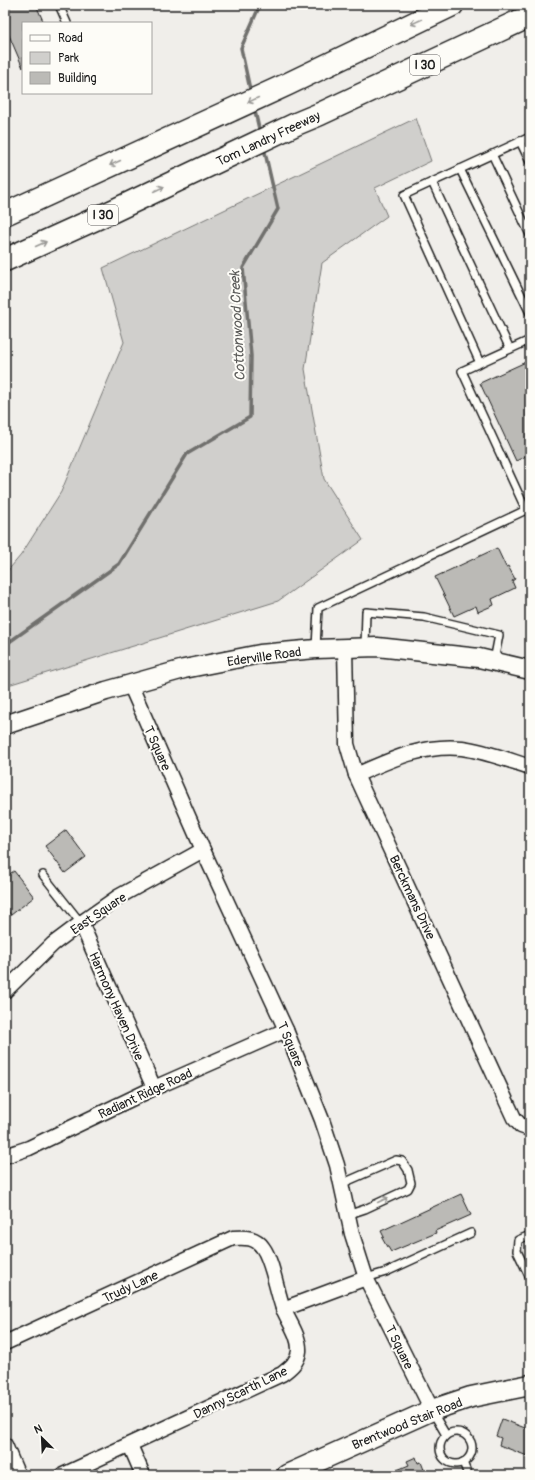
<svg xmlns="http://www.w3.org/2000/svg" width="535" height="1480" font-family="Pangolin,sans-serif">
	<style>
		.green { fill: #d0cfcc; stroke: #767674 }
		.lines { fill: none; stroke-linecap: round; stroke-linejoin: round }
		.stream { stroke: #706f6d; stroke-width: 3.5 }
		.building { fill: #bbbab6; stroke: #1c1c1c }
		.service-casing { stroke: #1c1c1c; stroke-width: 10 }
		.minor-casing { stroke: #1c1c1c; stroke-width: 17 }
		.tertiary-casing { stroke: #1c1c1c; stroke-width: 21 }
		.secondary-casing { stroke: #1c1c1c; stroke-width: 23 }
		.motorway-casing { stroke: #1c1c1c; stroke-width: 25 }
		.service { stroke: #fdfcf7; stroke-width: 7 }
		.minor { stroke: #fdfcf7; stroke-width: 14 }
		.tertiary { stroke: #fdfcf7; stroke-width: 18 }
		.secondary { stroke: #fdfcf7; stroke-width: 20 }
		.motorway { stroke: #fdfcf7; stroke-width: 22 }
		.oneway { stroke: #989794 }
		.labels { text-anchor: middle; stroke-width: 4; stroke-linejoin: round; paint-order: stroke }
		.shield { fill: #fdfcf7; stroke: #605f5e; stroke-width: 1 }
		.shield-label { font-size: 12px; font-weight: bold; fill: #1c1c1c }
		.street-label { font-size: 13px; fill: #1c1c1c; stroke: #fdfcf7 }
		.water-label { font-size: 14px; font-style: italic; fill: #5b5b59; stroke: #fdfcf7 }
	</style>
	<rect width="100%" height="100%" fill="#f0eeea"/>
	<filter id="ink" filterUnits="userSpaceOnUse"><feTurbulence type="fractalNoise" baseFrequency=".025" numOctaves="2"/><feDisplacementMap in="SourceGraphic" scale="8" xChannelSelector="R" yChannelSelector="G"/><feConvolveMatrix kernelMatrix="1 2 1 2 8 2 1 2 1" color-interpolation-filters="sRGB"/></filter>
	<g filter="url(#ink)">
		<path class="green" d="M 416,118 L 431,161 L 375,188 L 387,216 L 322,263 L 305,369 L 324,479 L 363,540 L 278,601 L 5,686 L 5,574 L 21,555 L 61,492 L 124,342 L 103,268 Z"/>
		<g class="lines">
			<g class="stream">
				<path d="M 251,94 L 241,48 L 260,5"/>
				<path d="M 254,107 L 260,133"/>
				<path d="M 5,645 L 119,564 L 187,454 L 250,417 L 251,356 L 243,268 L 278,209 L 264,148"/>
			</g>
		</g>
		<g class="building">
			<path d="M 5,5 L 36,5 L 44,23 L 23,23 L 23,68 L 5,26 Z"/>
			<path d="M 530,360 L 530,454 L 516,461 L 480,383 Z"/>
			<path d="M 497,548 L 506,567 L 508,566 L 515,579 L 512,581 L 515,588 L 492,599 L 494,605 L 478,612 L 476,606 L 454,616 L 435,577 Z"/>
			<path d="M 66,830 L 86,857 L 65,873 L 45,846 Z"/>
			<path d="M 14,871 L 34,897 L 11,915 L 5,907 L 5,877 Z"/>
			<path d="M 461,1194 L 471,1215 L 435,1231 L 436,1233 L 391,1252 L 388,1247 L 387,1247 L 382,1238 L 384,1237 L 381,1231 Z"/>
			<path d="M 502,1419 L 530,1430 L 530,1457 L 499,1445 L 501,1438 L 496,1436 Z"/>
			<path d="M 416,1457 L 418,1463 L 421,1462 L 426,1475 L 385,1475 L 409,1465 L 407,1461 Z"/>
		</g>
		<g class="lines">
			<g class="service-casing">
				<g id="service">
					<path d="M 59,5 L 67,23"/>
					<path d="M 520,141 L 530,162"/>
					<path d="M 492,154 L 530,235"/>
					<path d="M 460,169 L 530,313"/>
					<path d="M 432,182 L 489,304 L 510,349"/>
					<path d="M 480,363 L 404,195 L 530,137"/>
					<path d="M 530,509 L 526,510 L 462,371 L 530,340"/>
					<path d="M 365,647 L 366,612 L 424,617 L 499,635 L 494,661"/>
					<path d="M 316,648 L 318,608 L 526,510"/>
					<path d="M 43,875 L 81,923"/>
					<path d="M 341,1184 L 396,1160 L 402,1161 L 408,1170 L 411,1183 L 408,1189 L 365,1209 L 347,1215"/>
					<path d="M 530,1235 L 518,1240 L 517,1251 L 530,1278"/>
					<path d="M 366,1278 L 386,1272 L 471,1233"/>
					<path d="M 432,1411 L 446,1435"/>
					<circle cx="456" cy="1448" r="16"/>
					<path d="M 463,1462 L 468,1475"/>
				</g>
			</g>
			<g class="minor-casing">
				<g id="minor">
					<path d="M 345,648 L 347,744 L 356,775 L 514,1118 L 521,1126 L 530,1129"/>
					<path d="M 130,684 L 203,850 L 286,1030 L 322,1120 L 337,1165 L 352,1234 L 366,1278 L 432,1410"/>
					<path d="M 356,775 C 390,760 423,744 462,748 C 485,751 508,760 530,767"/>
					<path d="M 81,923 L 154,1088"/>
					<path d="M 5,991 L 53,944 L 81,923 L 118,897 L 203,850"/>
					<path d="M 5,1156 L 29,1148 L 154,1088 L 286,1030"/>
					<path d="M 283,1309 L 366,1278"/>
					<path d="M 5,1343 L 233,1238 C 245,1237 256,1237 263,1248 C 272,1260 277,1292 283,1308 C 288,1321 300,1336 299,1351 C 298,1362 290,1368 282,1374 L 63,1475"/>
					<path d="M 5,1445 L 16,1471 L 19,1475"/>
					<path d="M 130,1445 L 143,1475"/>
				</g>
			</g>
			<g class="tertiary-casing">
				<path id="tertiary" d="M 5,725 L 106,691 L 184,669 L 260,654 L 316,649 L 377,647 L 479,658 L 530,670"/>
			</g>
			<g class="secondary-casing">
				<path id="secondary" d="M 287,1475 L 432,1410 L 471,1397 L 530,1385"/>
			</g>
			<g class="motorway-casing">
				<g id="motorway">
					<path d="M 5,214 L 288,84 L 452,5"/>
					<path d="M 5,260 L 113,211 L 296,124 L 320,114 L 530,16"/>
				</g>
			</g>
			<use href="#service" class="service"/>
			<use href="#minor" class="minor"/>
			<use href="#tertiary" class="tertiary"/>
			<use href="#secondary" class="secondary"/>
			<use href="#motorway" class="motorway"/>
		</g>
		<defs><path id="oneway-shaft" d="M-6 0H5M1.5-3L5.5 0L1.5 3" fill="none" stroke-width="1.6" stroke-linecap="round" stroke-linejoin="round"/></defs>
		<g class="oneway">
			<use href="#oneway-shaft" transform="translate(416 22) rotate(155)"/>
			<use href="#oneway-shaft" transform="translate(253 100) rotate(155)"/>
			<use href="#oneway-shaft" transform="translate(115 163) rotate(155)"/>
			<use href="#oneway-shaft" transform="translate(159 189) rotate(-25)"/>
			<use href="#oneway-shaft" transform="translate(41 244) rotate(-24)"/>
			<use href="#oneway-shaft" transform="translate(383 1200) rotate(-25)"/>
		</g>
	</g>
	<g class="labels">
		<g class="shield">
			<rect x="410" y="55" width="30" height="20" rx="3"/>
			<rect x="88" y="205" width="30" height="20" rx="3"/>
		</g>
		<g class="shield-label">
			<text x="425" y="69">I 30</text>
			<text x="103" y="219">I 30</text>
		</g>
		<g class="street-label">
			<text transform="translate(268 138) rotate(-25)" y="5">Tom Landry Freeway</text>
			<text transform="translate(264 656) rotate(-8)" y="5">Ederville Road</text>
			<text transform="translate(158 748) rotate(66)" y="5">T Square</text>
			<text transform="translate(413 897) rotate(65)" y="5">Berckmans Drive</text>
			<text transform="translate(98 913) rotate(-34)" y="5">East Square</text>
			<text transform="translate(117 1006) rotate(66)" y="5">Harmony Haven Drive</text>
			<text transform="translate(291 1044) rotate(67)" y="5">T Square</text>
			<text transform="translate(145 1093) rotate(-25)" y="5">Radiant Ridge Road</text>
			<text transform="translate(130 1286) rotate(-25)" y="5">Trudy Lane</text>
			<text transform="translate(400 1347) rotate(64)" y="5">T Square</text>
			<text transform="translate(240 1392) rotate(-26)" y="5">Danny Scarth Lane</text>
			<text transform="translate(407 1423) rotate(-22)" y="5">Brentwood Stair Road</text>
		</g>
		<g class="water-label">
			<text transform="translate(237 326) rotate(-93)" y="5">Cottonwood Creek</text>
		</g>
	</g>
	<rect width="535" height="1480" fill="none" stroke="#fdfcf7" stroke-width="20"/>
	<rect x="10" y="10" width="515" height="1460" fill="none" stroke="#1c1c1c" stroke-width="1.5" filter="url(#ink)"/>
	<rect x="22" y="22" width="130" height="72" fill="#fdfcf7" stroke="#a3a29f"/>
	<rect x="30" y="35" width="20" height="6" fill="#fdfcf7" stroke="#a3a29f"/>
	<text x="58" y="42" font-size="12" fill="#1c1c1c">Road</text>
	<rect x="30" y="52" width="20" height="12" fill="#d0cfcc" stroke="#a3a29f"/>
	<text x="58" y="62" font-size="12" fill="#1c1c1c">Park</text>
	<rect x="30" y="72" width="20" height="12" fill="#bbbab6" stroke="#a3a29f"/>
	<text x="58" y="82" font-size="12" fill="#1c1c1c">Building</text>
	<g transform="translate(42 1438) rotate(336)" stroke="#fdfcf7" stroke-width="3" paint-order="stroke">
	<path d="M0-3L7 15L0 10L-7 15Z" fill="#1c1c1c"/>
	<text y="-6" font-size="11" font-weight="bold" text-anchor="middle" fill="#1c1c1c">N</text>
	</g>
</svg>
